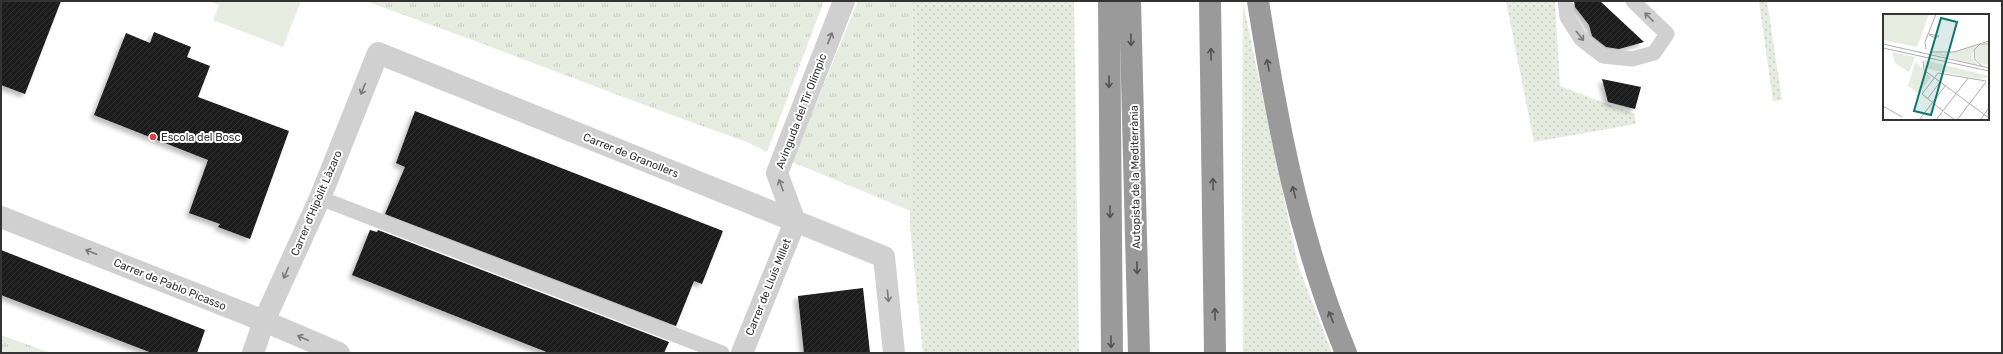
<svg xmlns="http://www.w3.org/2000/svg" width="2003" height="354" font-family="Rubik,sans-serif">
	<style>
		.grass { fill: url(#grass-dots) }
		.park { fill: url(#park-tufts) }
		.pitch { fill: #e6ecdf }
		.building { fill: url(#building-hatch); filter: url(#shadow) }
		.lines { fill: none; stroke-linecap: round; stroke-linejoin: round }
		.service { stroke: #d0d0d0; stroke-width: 15 }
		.minor { stroke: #d0d0d0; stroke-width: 22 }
		.motorway { stroke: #9a9a9a; stroke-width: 22 }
		.oneway { stroke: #7a7a7a }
		.oneway2 { stroke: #525252 }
		.poi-dot { fill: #e63946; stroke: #fff; stroke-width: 1.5 }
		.labels { text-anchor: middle; stroke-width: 4; stroke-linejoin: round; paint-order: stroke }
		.street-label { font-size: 11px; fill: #333; stroke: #fff }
		.poi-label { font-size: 11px; fill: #333; stroke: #fff; text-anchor: start }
		.inset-road { fill: none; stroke: #adadad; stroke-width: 1 }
		.view { fill: #0f766e; fill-opacity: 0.15; stroke: #0f766e; stroke-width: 2 }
		.inset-edge { fill: none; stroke: #333; stroke-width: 2 }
	</style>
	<defs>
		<pattern id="grass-dots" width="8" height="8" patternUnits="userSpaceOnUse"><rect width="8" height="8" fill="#e6ecdf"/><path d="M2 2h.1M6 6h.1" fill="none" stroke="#c6cbc0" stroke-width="1.8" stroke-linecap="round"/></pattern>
		<pattern id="park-tufts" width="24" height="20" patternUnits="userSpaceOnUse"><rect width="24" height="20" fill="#e6ecdf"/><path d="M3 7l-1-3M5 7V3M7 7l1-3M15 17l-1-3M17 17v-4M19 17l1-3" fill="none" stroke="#c6cbc0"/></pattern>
		<pattern id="building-hatch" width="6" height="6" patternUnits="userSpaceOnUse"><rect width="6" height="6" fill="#1a1a1a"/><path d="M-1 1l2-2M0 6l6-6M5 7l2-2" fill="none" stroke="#333"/></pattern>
		<filter id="shadow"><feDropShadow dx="-3.5" dy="3.5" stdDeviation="2" flood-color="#0004"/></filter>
	</defs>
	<rect width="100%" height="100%" fill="#fff"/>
	<g class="grass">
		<path d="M 913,1 L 1074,1 L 1079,353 L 923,353 L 910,227 Z"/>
		<path d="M 1506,1 L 1555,1 L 1560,86 L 1634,114 L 1636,124 L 1534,142 Z"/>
		<path d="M 1759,1 L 1767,1 L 1782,100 L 1773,101 Z"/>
		<path d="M 1243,3 L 1298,265 L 1332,353 L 1243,353 L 1242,162 Z"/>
	</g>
	<g class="park">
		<path d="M 365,1 L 824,1 L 767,152 L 747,142 C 619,97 493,46 365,1 Z"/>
		<path d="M 858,1 L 913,1 L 911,211 L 792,162 Z"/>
		<path d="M 1,335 L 51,353 L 1,353 Z"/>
	</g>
	<path class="pitch" d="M 209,1 L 301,1 L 283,47 L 213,20 L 219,5 Z"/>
	<g class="building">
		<path d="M 1,1 L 61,1 L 25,94 L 1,85 Z"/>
		<path d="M 1574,1 L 1600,1 L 1644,42 L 1619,49 L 1606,47 L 1592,36 L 1589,25 L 1575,7 Z"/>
		<path d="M 154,32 L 191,47 L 187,57 L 210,66 L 198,97 L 289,131 L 250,239 L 218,227 L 220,224 L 189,213 L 208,160 L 94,115 L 126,33 L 150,43 Z"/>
		<path d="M 1602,79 L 1641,87 L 1635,109 L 1608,102 Z"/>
		<path d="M 415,111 L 723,231 L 702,284 L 694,281 L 676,326 L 385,214 L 405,167 L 396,163 Z"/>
		<path d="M 370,230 L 377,232 L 378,230 L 669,342 L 664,353 L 549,353 L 352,275 Z"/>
		<path d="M 1,250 L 205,330 L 197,353 L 152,353 L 1,295 Z"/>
		<path d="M 863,288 L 870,353 L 804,353 L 798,296 Z"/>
	</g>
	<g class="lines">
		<g class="service">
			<path d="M 1565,1 L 1567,17 L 1581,39 L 1603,56 L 1632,59 L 1654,53 L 1667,34 L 1633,1"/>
			<path d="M 320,198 L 722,353"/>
		</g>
		<g class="minor">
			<path d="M 1,217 L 264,321 L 339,353"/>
			<path d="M 253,353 L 264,321 L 320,198 L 378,53 L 884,257 L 894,353"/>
			<path d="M 742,353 L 795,222 L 777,173 L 844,1"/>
		</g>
		<g class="motorway">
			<path d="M 1109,1 L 1112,353"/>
			<path d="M 1130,1 L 1139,353"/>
			<path d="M 1210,1 L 1215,353"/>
			<path d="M 1258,1 C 1277,122 1299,239 1346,353"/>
		</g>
	</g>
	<defs><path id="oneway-shaft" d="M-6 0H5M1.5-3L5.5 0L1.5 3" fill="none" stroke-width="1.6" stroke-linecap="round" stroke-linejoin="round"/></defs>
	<g class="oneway">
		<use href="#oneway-shaft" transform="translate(1649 17) rotate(-135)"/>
		<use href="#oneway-shaft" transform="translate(1580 36) rotate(52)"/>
		<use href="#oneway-shaft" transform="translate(830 38) rotate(-69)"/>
		<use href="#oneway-shaft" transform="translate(363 89) rotate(112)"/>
		<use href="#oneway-shaft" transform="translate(781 185) rotate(-110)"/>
		<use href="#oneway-shaft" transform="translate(91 252) rotate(-158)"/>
		<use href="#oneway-shaft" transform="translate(286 273) rotate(114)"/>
		<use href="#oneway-shaft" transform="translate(888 296) rotate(84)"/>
		<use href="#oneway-shaft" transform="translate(303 338) rotate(-156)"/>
	</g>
	<g class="oneway2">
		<use href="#oneway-shaft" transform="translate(1131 40) rotate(89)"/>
		<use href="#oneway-shaft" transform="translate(1211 54) rotate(-91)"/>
		<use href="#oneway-shaft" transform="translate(1268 65) rotate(-101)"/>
		<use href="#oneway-shaft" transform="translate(1109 82) rotate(90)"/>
		<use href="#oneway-shaft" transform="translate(1213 184) rotate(-91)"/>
		<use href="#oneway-shaft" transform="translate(1294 192) rotate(-104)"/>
		<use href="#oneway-shaft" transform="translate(1110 212) rotate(90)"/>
		<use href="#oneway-shaft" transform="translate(1137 268) rotate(89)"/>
		<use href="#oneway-shaft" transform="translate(1215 314) rotate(-91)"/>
		<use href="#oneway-shaft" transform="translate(1331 317) rotate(-112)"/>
		<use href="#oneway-shaft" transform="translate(1111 342) rotate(89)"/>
	</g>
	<circle class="poi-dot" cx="153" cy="137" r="4"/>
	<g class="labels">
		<g class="street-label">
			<text transform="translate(801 111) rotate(-69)" y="4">Avinguda del Tir Olímpic</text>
			<text transform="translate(631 155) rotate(22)" y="4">Carrer de Granollers</text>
			<text transform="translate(1135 177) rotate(-91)" y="4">Autopista de la Mediterrània</text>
			<text transform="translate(316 203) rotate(-67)" y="4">Carrer d'Hipòlit Làzaro</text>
			<text transform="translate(170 284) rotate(22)" y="4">Carrer de Pablo Picasso</text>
			<text transform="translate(768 287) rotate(-68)" y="4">Carrer de Lluís Millet</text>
		</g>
		<g class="poi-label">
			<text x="161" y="141">Escola del Bosc</text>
		</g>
	</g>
	<g transform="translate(1883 14)">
		<rect width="106" height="106" fill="#fff"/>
		<path d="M 105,29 L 90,36 L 89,43 L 94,51 L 48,39 L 61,40 ZM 97,31 L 106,31 L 106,52 L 95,48 L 91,36 ZM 42,46 L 106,62 L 106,63 L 97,65 L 54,57 L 40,53 Z" fill="#e6ecdf"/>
		<path d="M 9,38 L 32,43 L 26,58 L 12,49 Z" fill="#e6ecdf"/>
		<path d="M 0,0 L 46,0 L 34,33 L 0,26 ZM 32,48 L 48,63 L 36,80 L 25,72 Z" fill="#e6ecdf"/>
		<path class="inset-road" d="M 46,21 L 53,24 L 56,22 L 46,20M 0,30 L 106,54M 0,34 L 106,57M 43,35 L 42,28 L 53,0M 48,38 L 71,38 L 106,27M 40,47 L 41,56 L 106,104M 99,52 L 92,46 L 91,36 L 97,30 L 106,30M 45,84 L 58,67M 0,92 L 19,103M 60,97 L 39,80 L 55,59 L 103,67M 61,98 L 72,106M 36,106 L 63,71M 53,106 L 85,64M 74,106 L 103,68M 97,106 L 106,94"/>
		<path class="view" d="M 58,4 L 74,8 L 48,101 L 31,97 Z"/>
		<rect width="106" height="106" class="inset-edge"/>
	</g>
	<rect width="2003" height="354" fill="none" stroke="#333333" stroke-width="4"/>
</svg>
